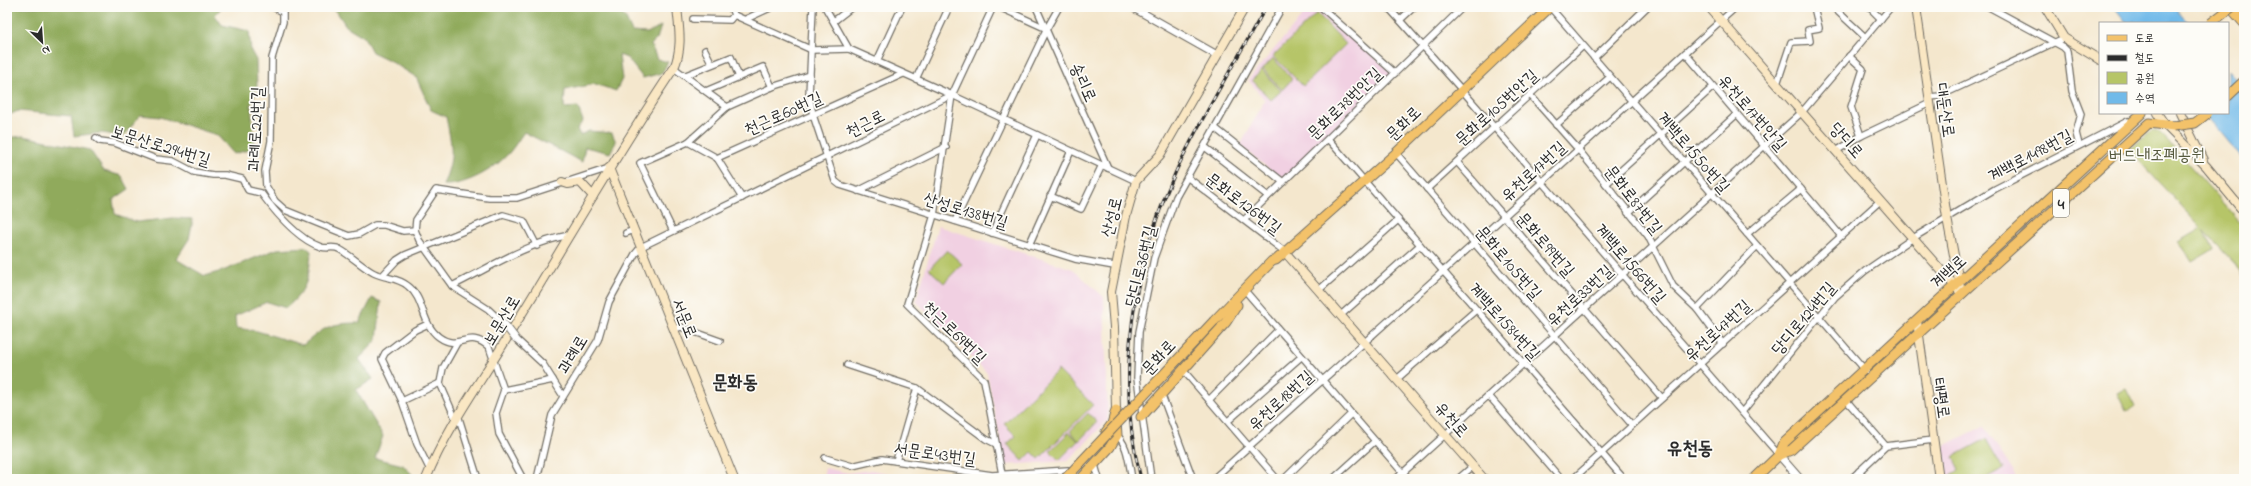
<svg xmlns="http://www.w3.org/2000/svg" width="2251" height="486" font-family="'Indie Flower','Poor Story',sans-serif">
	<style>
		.built { fill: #f1d0e2 }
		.green { fill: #b6c567; stroke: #707849 }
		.forest { fill: #90aa5c; stroke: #5e6a44 }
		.water { fill: #71bae9; stroke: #4e728a }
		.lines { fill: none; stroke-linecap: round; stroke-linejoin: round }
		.minor-casing { stroke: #716d64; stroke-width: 8 }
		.tertiary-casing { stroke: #716d64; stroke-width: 9 }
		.secondary-casing { stroke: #716d64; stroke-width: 10 }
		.primary-casing { stroke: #716d64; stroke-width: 11 }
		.minor { stroke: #fff; stroke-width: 5.5 }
		.tertiary { stroke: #fff; stroke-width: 7 }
		.secondary { stroke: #fae7c3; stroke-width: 8 }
		.primary { stroke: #f3c26a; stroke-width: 9 }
		.rail-casing { stroke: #2b2b2b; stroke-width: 3 }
		.rail { stroke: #fdfcf7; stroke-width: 1.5; stroke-dasharray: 4.5; stroke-linecap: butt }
		.tertiary-bridge-casing { stroke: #716d64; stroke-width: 9; stroke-linecap: butt }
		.primary-bridge-casing { stroke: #716d64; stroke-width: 11; stroke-linecap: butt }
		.tertiary-bridge { stroke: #fff; stroke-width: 7 }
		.primary-bridge { stroke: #f3c26a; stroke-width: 9 }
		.labels { text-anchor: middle; stroke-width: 3.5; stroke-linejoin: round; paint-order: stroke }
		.shield { fill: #fdfcf7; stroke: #6a6a68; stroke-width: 1 }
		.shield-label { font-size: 16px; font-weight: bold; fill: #2b2b2b }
		.street-label { font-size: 17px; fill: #2b2b2b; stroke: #fdfcf7 }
		.park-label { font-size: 17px; fill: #55593d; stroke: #fdfcf7 }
		.quarter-label { font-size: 19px; font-weight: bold; fill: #2b2b2b; stroke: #fdfcf7 }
	</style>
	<rect width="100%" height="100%" fill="#fdfcf7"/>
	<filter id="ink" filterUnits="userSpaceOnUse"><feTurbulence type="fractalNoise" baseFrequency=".025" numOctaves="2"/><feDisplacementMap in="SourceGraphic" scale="8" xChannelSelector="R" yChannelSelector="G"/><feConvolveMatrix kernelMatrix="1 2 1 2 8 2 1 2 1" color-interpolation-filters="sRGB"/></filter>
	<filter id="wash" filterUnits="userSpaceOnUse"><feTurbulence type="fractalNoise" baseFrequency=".012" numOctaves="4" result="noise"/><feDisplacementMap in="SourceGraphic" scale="16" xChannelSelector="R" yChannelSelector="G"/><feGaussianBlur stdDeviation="0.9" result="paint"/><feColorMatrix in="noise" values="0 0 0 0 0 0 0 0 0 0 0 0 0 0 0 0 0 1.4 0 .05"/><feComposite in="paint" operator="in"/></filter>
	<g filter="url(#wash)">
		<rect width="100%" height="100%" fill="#f4e7cd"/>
		<g class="built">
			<path d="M 1310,7 L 1318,7 L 1393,73 L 1283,180 L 1240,146 L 1265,100 L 1248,80 Z"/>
			<path d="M 938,226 L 1073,269 L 1104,297 L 1108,420 L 1068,461 L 1005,465 L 987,373 L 916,301 Z"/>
			<path d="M 1984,426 L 2018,479 L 1947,479 L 1942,447 Z"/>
			<path d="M 825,468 L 848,473 L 871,470 L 920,479 L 823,479 Z"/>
			<path d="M 768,476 L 772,479 L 743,479 L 742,477 Z"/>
		</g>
		<g class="green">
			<path d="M 1317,13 L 1346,44 L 1303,86 L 1273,56 Z"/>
			<path d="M 1273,58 L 1292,79 L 1282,90 L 1263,69 Z"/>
			<path d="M 1262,70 L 1281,91 L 1271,100 L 1252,80 Z"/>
			<path d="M 2152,130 L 2158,131 L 2169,142 L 2244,227 L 2244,280 L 2237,266 L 2203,230 L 2214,249 L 2192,262 L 2179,241 L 2201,228 L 2129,150 Z"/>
			<path d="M 947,250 L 962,264 L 944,283 L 929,269 Z"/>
			<path d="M 1058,370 L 1093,405 L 1039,459 L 1032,452 L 1023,461 L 1007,444 L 1016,436 L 1004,424 Z"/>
			<path d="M 2126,389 L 2135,407 L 2126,411 L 2117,393 Z"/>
			<path d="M 1088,413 L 1097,422 L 1079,441 L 1070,431 Z"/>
			<path d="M 1069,432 L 1078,441 L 1059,460 L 1050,451 Z"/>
			<path d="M 1986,439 L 2003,469 L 1985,479 L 1953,479 L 1951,475 L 1959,470 L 1953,457 Z"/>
		</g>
		<g class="forest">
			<path d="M 7,7 L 222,7 L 215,15 L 222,25 L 249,31 L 251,51 L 256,60 L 257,86 L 251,106 L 255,148 L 234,154 L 217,135 L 160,117 L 140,115 L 124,136 L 101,133 L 74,136 L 71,116 L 18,111 L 7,116 Z"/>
			<path d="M 327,7 L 616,7 L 626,19 L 632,32 L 647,33 L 661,26 L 657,39 L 651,45 L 657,59 L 668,62 L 662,73 L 643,78 L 627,58 L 619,55 L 622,79 L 616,91 L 595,84 L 565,90 L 564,108 L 578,107 L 583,121 L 577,129 L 580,135 L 589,131 L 612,133 L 616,142 L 610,153 L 585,147 L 582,162 L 524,132 C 519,139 515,146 509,153 C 494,170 465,186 443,185 C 455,156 452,147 446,117 L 431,110 L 416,77 L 387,59 L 372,52 L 364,37 L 346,26 L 337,12 Z"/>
			<path d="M 23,136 L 90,150 L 104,171 L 122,176 L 129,189 L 113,200 L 115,214 L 137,222 L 173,218 L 193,219 L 189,239 L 176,259 L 205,276 L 225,270 L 277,249 L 306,247 L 311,251 C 309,279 307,290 286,308 L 267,302 L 235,316 L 236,328 L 257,331 L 303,345 C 325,327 329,323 359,323 L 372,298 L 381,302 L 377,340 L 359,359 L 373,379 L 356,390 L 383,436 L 375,458 L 403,465 L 412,474 L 411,479 L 7,479 L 7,138 Z"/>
		</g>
		<g class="water">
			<path d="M 2114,7 L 2174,7 L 2188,23 L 2127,23 Z"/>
			<path d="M 2228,70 L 2244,90 L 2244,160 L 2204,113 L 2228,113 Z"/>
		</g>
	</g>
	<g filter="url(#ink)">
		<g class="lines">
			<g class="minor-casing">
				<g id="minor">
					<path d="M 273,7 L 283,12 L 283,22 L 272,58 L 271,141 L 265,171 L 266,186 L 275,201 L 285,210 L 349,236 L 359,234 L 375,225 L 384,225 L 403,231 L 415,230"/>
					<path d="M 731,7 L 734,15"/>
					<path d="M 813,7 L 809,95 L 813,115 L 835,181 L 840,185 L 1075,259 L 1114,266"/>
					<path d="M 825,7 L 849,49 L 952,95"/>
					<path d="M 993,7 L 952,95 L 934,215 L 907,304 L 984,380 L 1002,474"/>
					<path d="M 999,7 L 1045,28"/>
					<path d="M 1036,7 L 1108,168"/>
					<path d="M 1321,7 L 1395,73"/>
					<path d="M 1388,7 L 1461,89 L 1779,455"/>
					<path d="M 1550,7 L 1866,371"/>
					<path d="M 1833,7 L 1865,37"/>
					<path d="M 1869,7 L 1881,19"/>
					<path d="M 1989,7 L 2063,47 L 2067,51 L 2072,91 L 2081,114 L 2076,133 L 2079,145"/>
					<path d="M 734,15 L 812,50 L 849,49"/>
					<path d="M 693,19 L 730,20 L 734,15"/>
					<path d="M 746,19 L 772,7"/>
					<path d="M 1400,20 L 1414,7"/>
					<path d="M 834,21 L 852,7"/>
					<path d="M 705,50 L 712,64"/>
					<path d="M 1685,53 L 1841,236"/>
					<path d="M 1849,56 L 1863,69 L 1851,107 L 1861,136"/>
					<path d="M 1594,58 L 1647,7"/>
					<path d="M 877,61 L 902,7"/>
					<path d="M 674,68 L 727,107"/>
					<path d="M 686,75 L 731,57 L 739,77"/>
					<path d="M 916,79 L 949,7"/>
					<path d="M 1777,84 L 1791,42 L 1810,41 L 1808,30 L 1819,28 L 1814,7"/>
					<path d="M 706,91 L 763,67 L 772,87"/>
					<path d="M 1530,95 L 1578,149 L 1648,236 L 1673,286 L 1697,309 L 1723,344"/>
					<path d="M 1929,97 L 1940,96 L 2064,38"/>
					<path d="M 1556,125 L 1610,77"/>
					<path d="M 1215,128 L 1283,182"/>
					<path d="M 96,138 L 100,141 L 115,143 L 156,159 L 173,161 L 194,172 L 213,175 L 225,175 L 242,179 L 248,190 L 261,193 C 275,212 299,240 321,247 C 327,249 334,246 339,249 C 352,256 362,267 374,273 C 386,279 397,277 408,286 C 425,299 421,324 439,337 C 460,352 468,328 489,347 L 504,390 L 496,413 L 499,434 L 523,479"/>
					<path d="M 1328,139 L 1624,479"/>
					<path d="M 688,142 L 717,158"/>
					<path d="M 1205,147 L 1268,196"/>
					<path d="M 1836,151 L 1861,136 L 1930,103"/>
					<path d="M 1396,153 L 1632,425"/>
					<path d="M 717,158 L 903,74"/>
					<path d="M 717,158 L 742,198"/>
					<path d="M 1457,162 L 1662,398"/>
					<path d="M 1187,177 L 1284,251"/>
					<path d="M 1606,184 L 1713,87"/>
					<path d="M 1427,189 L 1583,46"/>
					<path d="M 858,191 L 946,147"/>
					<path d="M 1050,196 L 1081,209 L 1102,165"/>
					<path d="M 1628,213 L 1737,114"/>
					<path d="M 1244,220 L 1463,7"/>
					<path d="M 955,221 L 1046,30 L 1059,7"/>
					<path d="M 673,231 L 640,163 L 688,142 L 727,107 L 772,87 L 810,75"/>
					<path d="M 626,233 L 634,230"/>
					<path d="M 992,233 L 1037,135"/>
					<path d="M 1747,234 L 1801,189"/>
					<path d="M 1029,245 L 1071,151"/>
					<path d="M 383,275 L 397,260 L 405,255 L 503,215 L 524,221 L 537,246"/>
					<path d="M 452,286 C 489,268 529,242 570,235"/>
					<path d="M 1319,290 L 1398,220"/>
					<path d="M 1248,294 L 1408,479"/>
					<path d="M 1697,309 L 1757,246"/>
					<path d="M 1341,315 L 1420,245"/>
					<path d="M 428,324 L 415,330 L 385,353 L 382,359 L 402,401 L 417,444 L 430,470"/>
					<path d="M 505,325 L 488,309 L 452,286 L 419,240 L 415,230 L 416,220 L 436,190 L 489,198 L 517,198 L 609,168"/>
					<path d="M 674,329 L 681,327 L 720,341"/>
					<path d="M 515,338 L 543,364 L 563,396"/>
					<path d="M 847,365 L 917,388 L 986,439 L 996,444"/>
					<path d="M 1183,370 L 1277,479"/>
					<path d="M 1397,379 L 1476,310"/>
					<path d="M 504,390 L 553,380"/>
					<path d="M 1161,393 L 1193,479"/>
					<path d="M 1489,396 L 1561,479"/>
					<path d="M 1209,400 L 1278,330"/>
					<path d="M 1846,400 L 1886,446"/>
					<path d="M 402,401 L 440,383"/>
					<path d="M 1742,412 L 1835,297 L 1865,271 L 1913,238 L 1995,189 L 2128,121"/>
					<path d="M 458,415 L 478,479"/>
					<path d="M 456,420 L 440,383 L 443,368 L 457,343"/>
					<path d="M 1228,421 L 1301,357"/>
					<path d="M 1115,434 C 1128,442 1129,465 1132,479"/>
					<path d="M 825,458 L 852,466 L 882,459 L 992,475 L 1068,470"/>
					<path d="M 896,461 L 917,388"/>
					<path d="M 1095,465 L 1099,479"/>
					<path d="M 1859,471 L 1866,479"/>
					<path d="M 537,479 L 552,415 L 598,340 L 609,302 L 635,254 L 641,247 L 952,95 L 1136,181"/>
					<path d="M 1151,479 L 1137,378 L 1139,332 L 1154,258 L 1176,197 L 1282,7"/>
					<path d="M 1213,479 L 1736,7"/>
					<path d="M 1284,479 L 1351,414"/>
					<path d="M 1333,479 L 1375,441"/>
					<path d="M 1396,479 L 1802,112 L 1891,7"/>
					<path d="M 1458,479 L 1473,466"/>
					<path d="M 1573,479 L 1880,201"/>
					<path d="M 1851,479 L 1886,446 L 1933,440"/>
				</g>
			</g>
			<g class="tertiary-casing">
				<g id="tertiary">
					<path d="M 1132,7 L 1217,55"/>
					<path d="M 1779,455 L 1800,479"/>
				</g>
			</g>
			<g class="secondary-casing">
				<g id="secondary">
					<path d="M 1709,7 L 1962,294"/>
					<path d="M 1916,7 L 1947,218 L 1960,287"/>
					<path d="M 2045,7 L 2064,38 L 2100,60"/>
					<path d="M 2157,113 L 2165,125 L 2206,166 L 2244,212"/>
					<path d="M 2180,113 L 2203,160"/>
					<path d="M 609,168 L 734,479"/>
					<path d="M 562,182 L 568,184 L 580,182 L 593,196"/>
					<path d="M 1284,251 L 1484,479"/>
					<path d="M 1917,321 L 1939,479"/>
					<path d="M 1116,410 L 1114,327 L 1111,292 L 1126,216 L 1136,181 L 1160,155 L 1245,7"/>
					<path d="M 426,479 C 448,424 485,376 515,325 C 568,239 618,151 674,68 C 683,47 679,28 677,7"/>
				</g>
			</g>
			<g class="primary-casing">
				<g id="primary">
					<path d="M 2230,7 L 2244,23"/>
					<path d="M 2228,96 L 2244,81"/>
					<path d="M 1214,321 L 1272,261 L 1276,260 L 1396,153 L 1550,7"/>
					<path d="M 1141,417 L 1226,322 L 1237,305"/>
					<path d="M 1106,432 L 1112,424 L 1116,410"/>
					<path d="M 1779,455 L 1784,443 L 2142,113"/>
					<path d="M 1081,479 L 1110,447 L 1117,435 L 1116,420"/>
					<path d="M 1754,479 L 1779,455 L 1791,450 L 2149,123 L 2174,126"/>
				</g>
			</g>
			<use href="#minor" class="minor"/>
			<use href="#tertiary" class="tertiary"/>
			<use href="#secondary" class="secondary"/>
			<use href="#primary" class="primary"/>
			<g class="rail-casing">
				<path id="rail" d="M 1141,479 C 1114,376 1133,264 1177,169 C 1203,114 1236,61 1266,7"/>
			</g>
			<use href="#rail" class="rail"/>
			<g class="tertiary-bridge-casing">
				<path id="tertiary-bridge" d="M 505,325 L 515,338"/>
			</g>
			<g class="primary-bridge-casing">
				<g id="primary-bridge">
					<path d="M 2211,23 L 2232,7"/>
					<path d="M 2174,126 L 2195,123 L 2208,113"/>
					<path d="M 1065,479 L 1214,321"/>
				</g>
			</g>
			<use href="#tertiary-bridge" class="tertiary-bridge"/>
			<use href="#primary-bridge" class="primary-bridge"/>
		</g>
	</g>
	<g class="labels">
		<rect class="shield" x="2053" y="189" width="16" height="28" rx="3"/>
		<g class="shield-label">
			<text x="2061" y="209">4</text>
		</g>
		<g class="street-label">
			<text transform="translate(1084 82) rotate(66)" y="6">송리로</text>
			<text transform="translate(1344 103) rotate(-44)" y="6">문화로78번안길</text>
			<text transform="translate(1496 107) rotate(-42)" y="6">문화로105번안길</text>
			<text transform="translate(1946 110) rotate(82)" y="6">대둔산로</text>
			<text transform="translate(1753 112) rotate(49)" y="6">유천로17번안길</text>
			<text transform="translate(783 113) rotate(-24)" y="6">천근로60번길</text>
			<text transform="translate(865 123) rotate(-27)" y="6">천근로</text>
			<text transform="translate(1403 123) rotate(-44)" y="6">문화로</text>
			<text transform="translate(255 129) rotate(-87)" y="6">과례로22번길</text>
			<text transform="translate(1847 140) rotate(49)" y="6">당디로</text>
			<text transform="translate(161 145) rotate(17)" y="6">보문산로294번길</text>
			<text transform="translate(1694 152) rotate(49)" y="6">계백로1550번길</text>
			<text transform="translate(2030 155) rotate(-28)" y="6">계백로1498번길</text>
			<text transform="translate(1533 171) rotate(-42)" y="6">유천로17번길</text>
			<text transform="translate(1634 199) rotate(52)" y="6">문화로87번길</text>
			<text transform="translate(1244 203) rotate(37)" y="6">문화로126번길</text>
			<text transform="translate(966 210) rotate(17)" y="6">산성로138번길</text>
			<text transform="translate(1111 217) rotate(-76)" y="6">산성로</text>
			<text transform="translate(1546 244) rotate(49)" y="6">문화로99번길</text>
			<text transform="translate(1509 262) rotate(49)" y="6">문화로105번길</text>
			<text transform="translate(1631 263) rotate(49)" y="6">계백로1566번길</text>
			<text transform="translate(1140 266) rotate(-76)" y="6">당디로36번길</text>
			<text transform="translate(1948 271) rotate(-42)" y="6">계백로</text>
			<text transform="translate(1579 295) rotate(-42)" y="6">유천로33번길</text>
			<text transform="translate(685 318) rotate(68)" y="6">서문로</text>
			<text transform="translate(1803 318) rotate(-50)" y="6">당디로124번길</text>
			<text transform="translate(501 320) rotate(-59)" y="6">보문산로</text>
			<text transform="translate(1505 321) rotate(48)" y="6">계백로1584번길</text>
			<text transform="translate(1717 330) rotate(-42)" y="6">유천로47번길</text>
			<text transform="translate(955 332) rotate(44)" y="6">천근로69번길</text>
			<text transform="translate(572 354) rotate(-59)" y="6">과례로</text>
			<text transform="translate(1158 357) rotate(-47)" y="6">문화로</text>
			<text transform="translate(1942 398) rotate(82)" y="6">태평로</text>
			<text transform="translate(1280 400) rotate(-42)" y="6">유천로18번길</text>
			<text transform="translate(1452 419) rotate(49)" y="6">유천로</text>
			<text transform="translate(935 453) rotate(8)" y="6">서문로43번길</text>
		</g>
		<g class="park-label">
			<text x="2157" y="160">버드내조폐공원</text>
		</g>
		<g class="quarter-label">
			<text x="735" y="388">문화동</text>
			<text x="1690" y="454">유천동</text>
		</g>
	</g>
	<rect width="2251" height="486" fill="none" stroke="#fdfcf7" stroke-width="24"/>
	<rect x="2099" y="22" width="130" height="92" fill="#fdfcf7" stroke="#a9a8a5"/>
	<rect x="2107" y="35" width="20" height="6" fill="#f3c26a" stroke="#a9a8a5"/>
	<text x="2135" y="42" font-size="12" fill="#2b2b2b">도로</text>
	<rect x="2107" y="55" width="20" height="6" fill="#2b2b2b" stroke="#a9a8a5"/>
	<text x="2135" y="62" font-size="12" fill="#2b2b2b">철도</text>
	<rect x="2107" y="72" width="20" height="12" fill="#b6c567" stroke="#a9a8a5"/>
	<text x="2135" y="82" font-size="12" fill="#2b2b2b">공원</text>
	<rect x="2107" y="92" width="20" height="12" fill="#71bae9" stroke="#a9a8a5"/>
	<text x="2135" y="102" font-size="12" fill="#2b2b2b">수역</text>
	<g transform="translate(42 42) rotate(155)" stroke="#fdfcf7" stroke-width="3" paint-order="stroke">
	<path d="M0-3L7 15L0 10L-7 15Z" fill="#2b2b2b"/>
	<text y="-6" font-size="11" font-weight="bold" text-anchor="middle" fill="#2b2b2b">N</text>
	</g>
</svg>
